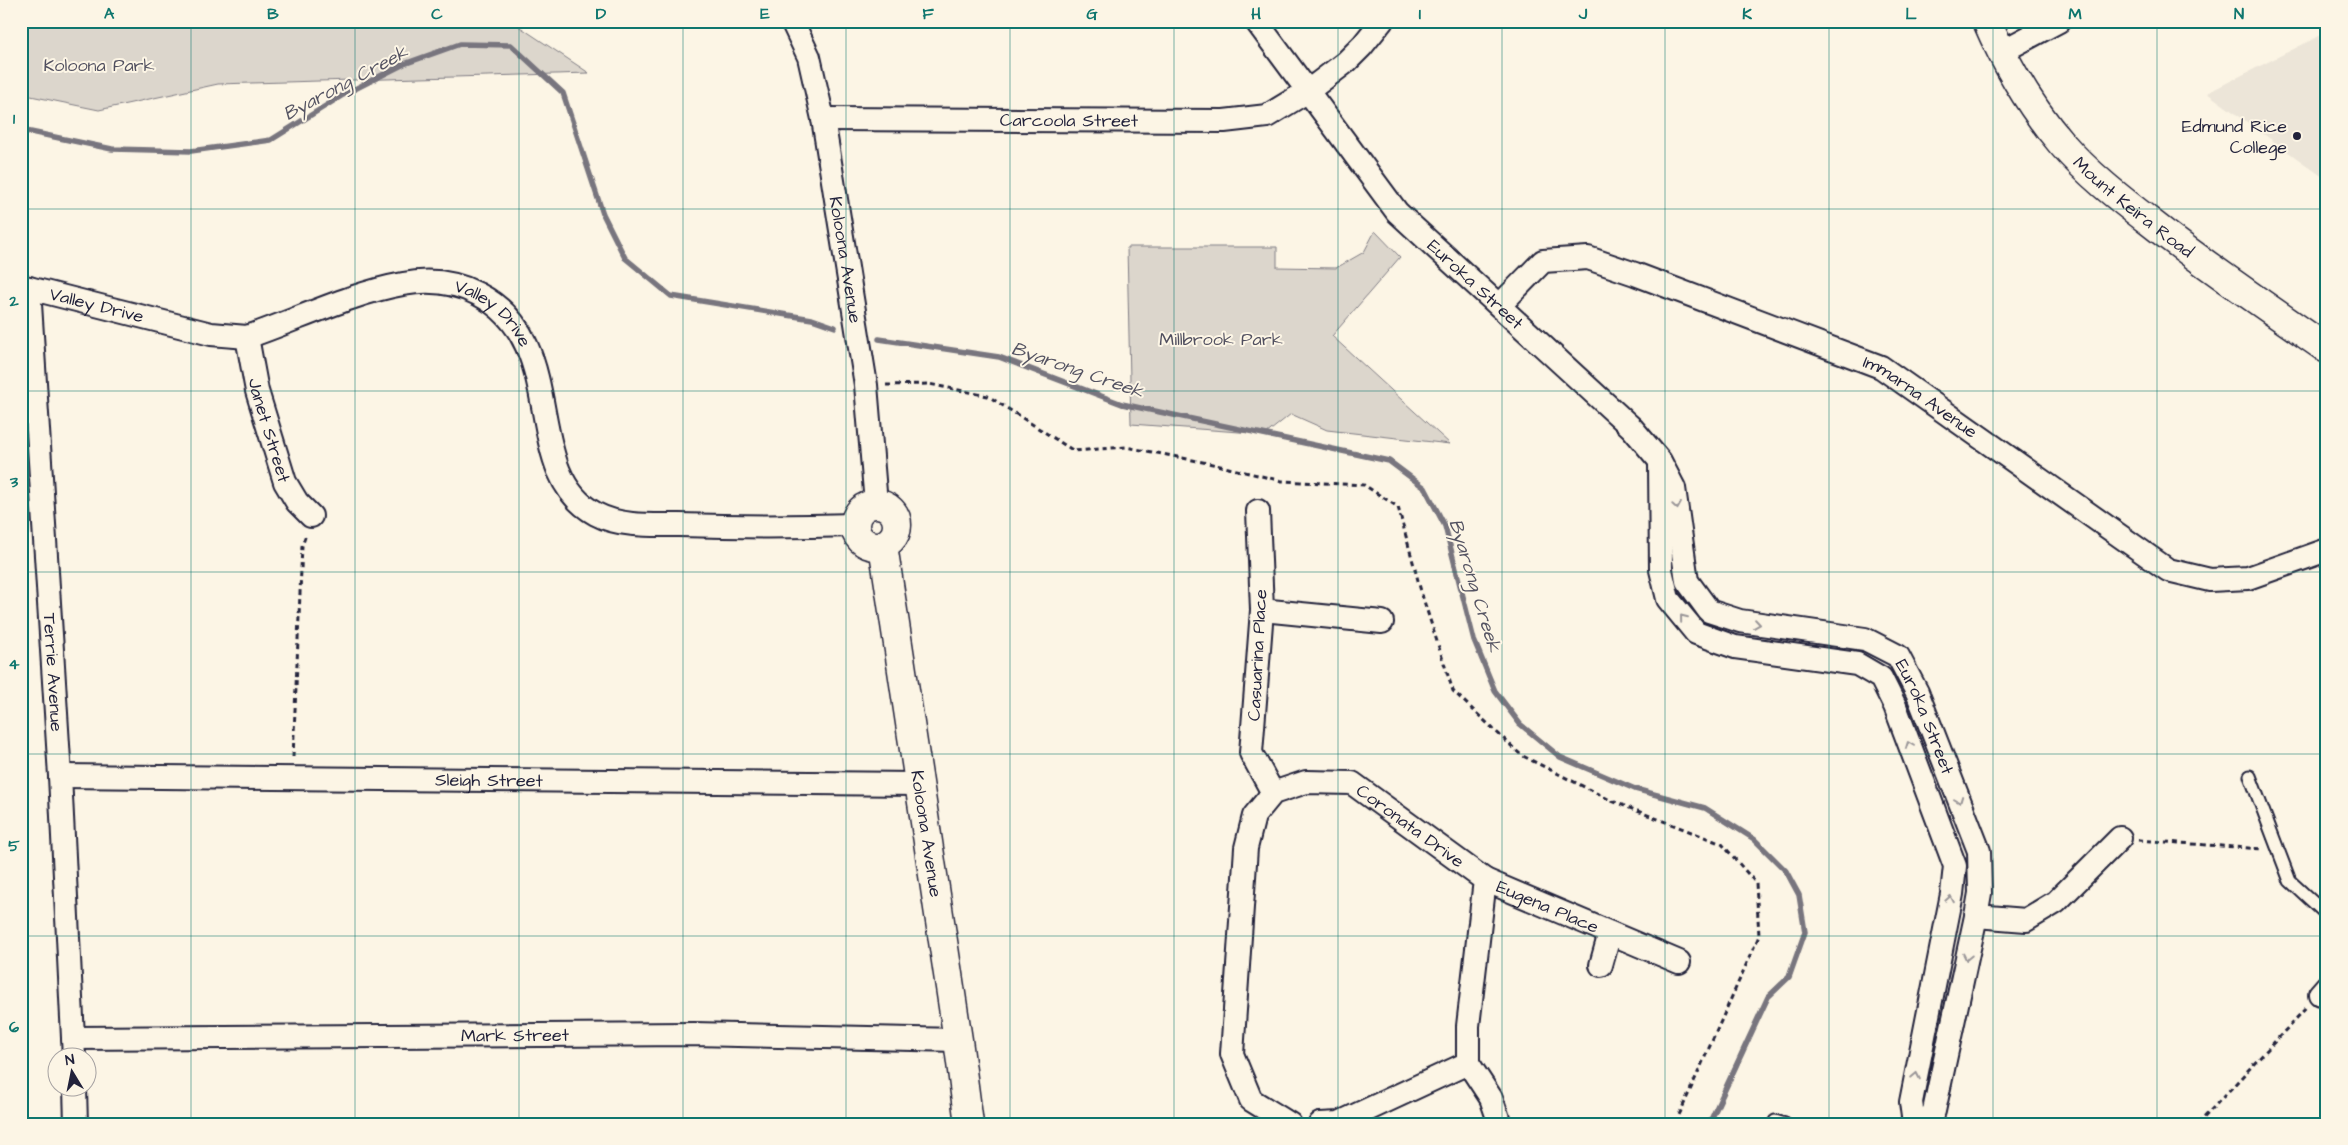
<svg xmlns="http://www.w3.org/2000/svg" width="2348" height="1145" font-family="'Architects Daughter',sans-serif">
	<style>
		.built { fill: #ece5d8 }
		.green { fill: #dcd6cc; stroke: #7f7c84 }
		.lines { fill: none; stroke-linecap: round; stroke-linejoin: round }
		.stream { stroke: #78757e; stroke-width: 5.5 }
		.service-casing { stroke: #22223b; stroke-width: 15 }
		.minor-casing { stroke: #22223b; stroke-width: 26 }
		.tertiary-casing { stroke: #22223b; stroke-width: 31 }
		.secondary-casing { stroke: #22223b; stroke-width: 31 }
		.path { stroke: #22223b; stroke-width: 3; stroke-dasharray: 5 4; stroke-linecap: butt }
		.service { stroke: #fcf5e5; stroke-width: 11 }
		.minor { stroke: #fcf5e5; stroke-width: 22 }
		.tertiary { stroke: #fcf5e5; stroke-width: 28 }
		.secondary { stroke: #fcf5e5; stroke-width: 28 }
		.oneway { stroke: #9a9698 }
		.grid { fill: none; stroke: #0f766e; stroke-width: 1; stroke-opacity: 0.55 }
		.poi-dot { fill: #22223b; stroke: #fcf5e5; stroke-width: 2 }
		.labels { text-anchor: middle; stroke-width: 4; stroke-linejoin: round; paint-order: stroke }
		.park-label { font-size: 18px; fill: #504f5f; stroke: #fcf5e5 }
		.street-label { font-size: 18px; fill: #22223b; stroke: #fcf5e5 }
		.poi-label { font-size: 18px; fill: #22223b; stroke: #fcf5e5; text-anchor: end }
		.water-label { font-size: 19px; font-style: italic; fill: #545362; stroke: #fcf5e5 }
		.neatline { fill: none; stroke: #0f766e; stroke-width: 2 }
		.grid-label { font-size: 16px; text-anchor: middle; font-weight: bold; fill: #0f766e }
	</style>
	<rect width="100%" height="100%" fill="#fcf5e5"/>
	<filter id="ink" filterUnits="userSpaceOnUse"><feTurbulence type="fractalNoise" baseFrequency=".02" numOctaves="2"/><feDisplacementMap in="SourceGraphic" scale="10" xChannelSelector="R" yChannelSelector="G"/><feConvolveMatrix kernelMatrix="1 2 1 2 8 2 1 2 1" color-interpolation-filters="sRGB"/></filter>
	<g filter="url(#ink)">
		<path class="built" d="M 2327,32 L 2327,180 L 2207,93 Z"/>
		<g class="green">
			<path d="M 21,21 L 511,21 L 589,73 L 218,84 L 99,110 L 21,94 Z"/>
			<path d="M 1375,231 L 1400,257 L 1332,336 L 1450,444 L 1327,430 L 1291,414 L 1266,434 L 1131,424 L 1127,247 L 1277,247 L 1277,267 L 1336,268 L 1364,252 Z"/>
		</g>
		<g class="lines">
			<g class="stream">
				<path d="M 21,130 L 112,149 L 191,151 L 271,140 L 343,95 L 404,64 L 460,44 L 511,45 L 563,93 L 603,214 L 625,258 L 671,296 L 812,319 L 835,327"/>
				<path d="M 879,339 L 999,357 L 1122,404 L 1389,461 L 1425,488 L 1445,526 L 1474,640 L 1495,691 L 1520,724 L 1560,757 L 1635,789 L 1705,808 L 1754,839 L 1786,871 L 1799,895 L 1805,932 L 1789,977 L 1768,997 L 1709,1124"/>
			</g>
			<g class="service-casing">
				<g id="service">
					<path d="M 2250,776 L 2290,881 L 2327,915"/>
					<path d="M 1775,1121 L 1785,1124"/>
				</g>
			</g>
			<g class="minor-casing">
				<g id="minor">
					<path id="s1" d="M 792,21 L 809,57 L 823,119 L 866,385 L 876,504"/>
					<path id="s2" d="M 1256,21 L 1397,212 L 1632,428 L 1660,461 L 1674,488 L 1687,581 L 1709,611 L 1740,621 L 1865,639 L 1898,656 L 1917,692 L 1979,851 L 1980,893 L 1976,916 L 1934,1111 L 1926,1124"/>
					<path d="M 2001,52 L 2059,21"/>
					<path id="s3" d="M 823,119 L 1224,121 L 1267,116 L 1308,91 L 1346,62 L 1362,46 L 1382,21"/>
					<path id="s4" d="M 21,286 L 211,334 L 247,337 C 297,320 352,293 403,284 C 429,279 455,282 478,294 C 572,342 518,472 596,514 C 620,527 653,525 679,525 C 738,527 796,527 855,525"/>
					<path id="s5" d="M 29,288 L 60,776 L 74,1058"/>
					<path id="s6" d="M 1500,305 L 1543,261 L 1588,258 L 1635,274 L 1881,367 L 2168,570 L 2210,580 L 2248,578 L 2327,550"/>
					<path id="s7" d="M 247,337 L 257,391 L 285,482 L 297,502 L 311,516"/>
					<path d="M 1660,464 L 1661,570 L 1668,599 L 1696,633 L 1735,647 L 1857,664 L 1881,678 L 1895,706 L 1955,866 L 1952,894 L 1911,1102 L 1914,1124"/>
					<path d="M 1258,511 L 1262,610 L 1251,753 L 1273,793"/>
					<path d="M 1262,610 L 1382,622"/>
					<path id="s8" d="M 60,776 L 918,784"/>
					<path id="s9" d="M 1485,880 L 1679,962"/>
					<path d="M 1976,916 L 2026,920 L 2056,902 L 2120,838"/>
					<path d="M 1601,965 L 1610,933"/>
					<path d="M 2320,994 L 2327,986"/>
					<path id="s10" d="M 73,1038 L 694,1034 L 958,1040"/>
					<path d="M 75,1088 L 76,1124"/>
					<path id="s11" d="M 1290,1124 L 1251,1100 L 1232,1054 L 1246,848 L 1254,816 L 1273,793 L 1306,782 L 1352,783 L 1485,880 L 1468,1026 L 1468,1063 L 1491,1098 L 1500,1124"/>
					<path d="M 1320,1124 L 1339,1123 L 1468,1063"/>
				</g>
			</g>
			<g class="tertiary-casing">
				<g id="tertiary">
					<circle cx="876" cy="525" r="21"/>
					<path id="s12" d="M 883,545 L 958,1040 L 969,1124"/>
				</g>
			</g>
			<g class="secondary-casing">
				<g id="secondary">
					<path id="s13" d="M 1987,21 C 2006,65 2031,108 2062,144 C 2088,174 2119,198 2150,222 C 2207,267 2267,307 2327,349"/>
				</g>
			</g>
			<g class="path">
				<path d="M 886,385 L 929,384 L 988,396 L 1074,451 L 1126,447 L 1208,463 L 1282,481 L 1364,485 L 1398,507 L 1422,595 L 1453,691 L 1521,755 L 1612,801 L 1722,844 L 1756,883 L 1759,936 L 1675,1124"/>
				<path d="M 293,757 L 302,546 L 306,534"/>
				<path d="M 2138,840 L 2262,849"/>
				<path d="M 2198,1124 L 2307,1007"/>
			</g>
			<use href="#service" class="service"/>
			<use href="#minor" class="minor"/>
			<use href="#tertiary" class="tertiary"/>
			<use href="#secondary" class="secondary"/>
		</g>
		<defs><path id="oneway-chevron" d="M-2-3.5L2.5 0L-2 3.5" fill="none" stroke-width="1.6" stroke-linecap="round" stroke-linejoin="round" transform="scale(1.25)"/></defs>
		<g class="oneway">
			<use href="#oneway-chevron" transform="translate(1677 506) rotate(81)"/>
			<use href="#oneway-chevron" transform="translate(1683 618) rotate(-129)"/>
			<use href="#oneway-chevron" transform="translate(1757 624) rotate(8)"/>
			<use href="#oneway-chevron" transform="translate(1909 745) rotate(-111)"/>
			<use href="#oneway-chevron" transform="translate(1959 800) rotate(69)"/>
			<use href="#oneway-chevron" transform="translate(1950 899) rotate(-80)"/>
			<use href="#oneway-chevron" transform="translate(1967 957) rotate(102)"/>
			<use href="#oneway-chevron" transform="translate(1916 1076) rotate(-79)"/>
		</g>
	</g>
	<path class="grid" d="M 191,21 L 191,1124M 355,21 L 355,1124M 519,21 L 519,1124M 683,21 L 683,1124M 846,21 L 846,1124M 1010,21 L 1010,1124M 1174,21 L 1174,1124M 1338,21 L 1338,1124M 1502,21 L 1502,1124M 1665,21 L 1665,1124M 1829,21 L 1829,1124M 1993,21 L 1993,1124M 2157,21 L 2157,1124M 21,209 L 2327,209M 21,391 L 2327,391M 21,572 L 2327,572M 21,754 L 2327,754M 21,936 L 2327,936"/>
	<circle class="poi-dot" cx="2297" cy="136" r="5"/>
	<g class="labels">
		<g class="park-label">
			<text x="99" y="71">Koloona Park</text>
			<text x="1221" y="345">Millbrook Park</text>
		</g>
		<g class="street-label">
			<text dy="6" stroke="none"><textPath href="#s3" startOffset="246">Carcoola Street</textPath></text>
			<text dy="6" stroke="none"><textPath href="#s13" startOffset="240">Mount Keira Road</textPath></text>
			<text dy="6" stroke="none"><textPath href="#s1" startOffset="246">Koloona Avenue</textPath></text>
			<text dy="6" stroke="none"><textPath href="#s2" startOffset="344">Euroka Street</textPath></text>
			<text dy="6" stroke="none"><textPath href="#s4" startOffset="78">Valley Drive</textPath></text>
			<text dy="6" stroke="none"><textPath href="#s4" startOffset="498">Valley Drive</textPath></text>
			<text dy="6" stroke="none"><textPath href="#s6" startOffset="468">Immarna Avenue</textPath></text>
			<text dy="6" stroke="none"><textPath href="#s7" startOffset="96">Janet Street</textPath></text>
			<text transform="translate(1257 655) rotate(-87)" y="6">Casuarina Place</text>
			<text dy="6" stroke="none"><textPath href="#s5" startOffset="385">Terrie Avenue</textPath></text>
			<text dy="6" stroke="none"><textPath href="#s2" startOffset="1024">Euroka Street</textPath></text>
			<text dy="6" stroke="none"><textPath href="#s8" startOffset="429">Sleigh Street</textPath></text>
			<text dy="6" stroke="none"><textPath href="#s11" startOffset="518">Coronata Drive</textPath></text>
			<text dy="6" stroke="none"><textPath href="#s12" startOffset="292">Koloona Avenue</textPath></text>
			<text dy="6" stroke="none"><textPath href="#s9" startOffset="68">Eugena Place</textPath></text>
			<text dy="6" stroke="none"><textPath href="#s10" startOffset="442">Mark Street</textPath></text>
		</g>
		<g class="poi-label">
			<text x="2287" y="132">Edmund Rice<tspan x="2287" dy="21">College</tspan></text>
		</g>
		<g class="water-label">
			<text transform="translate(345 82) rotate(-28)" y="7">Byarong Creek</text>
			<text transform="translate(1078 369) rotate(19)" y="7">Byarong Creek</text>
			<text transform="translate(1476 585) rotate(73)" y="7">Byarong Creek</text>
		</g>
	</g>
	<rect width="2348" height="1145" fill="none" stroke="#fcf5e5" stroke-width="55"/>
	<g transform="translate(72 1072) rotate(350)"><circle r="24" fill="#fcf5e5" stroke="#a5a1a1"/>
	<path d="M0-4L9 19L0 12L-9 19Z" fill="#22223b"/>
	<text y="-8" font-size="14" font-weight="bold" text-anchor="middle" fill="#22223b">N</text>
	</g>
	<rect x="28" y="28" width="2292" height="1090" class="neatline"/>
	<g class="grid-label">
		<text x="109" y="19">A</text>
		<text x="273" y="19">B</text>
		<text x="437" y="19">C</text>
		<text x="601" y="19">D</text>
		<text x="765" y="19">E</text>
		<text x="928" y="19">F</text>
		<text x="1092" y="19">G</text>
		<text x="1256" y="19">H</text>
		<text x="1420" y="19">I</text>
		<text x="1583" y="19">J</text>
		<text x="1747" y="19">K</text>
		<text x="1911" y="19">L</text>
		<text x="2075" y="19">M</text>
		<text x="2239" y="19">N</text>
		<text x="14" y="124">1</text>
		<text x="14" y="306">2</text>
		<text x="14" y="487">3</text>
		<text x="14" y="669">4</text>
		<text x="14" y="851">5</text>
		<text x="14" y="1032">6</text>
	</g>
</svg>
